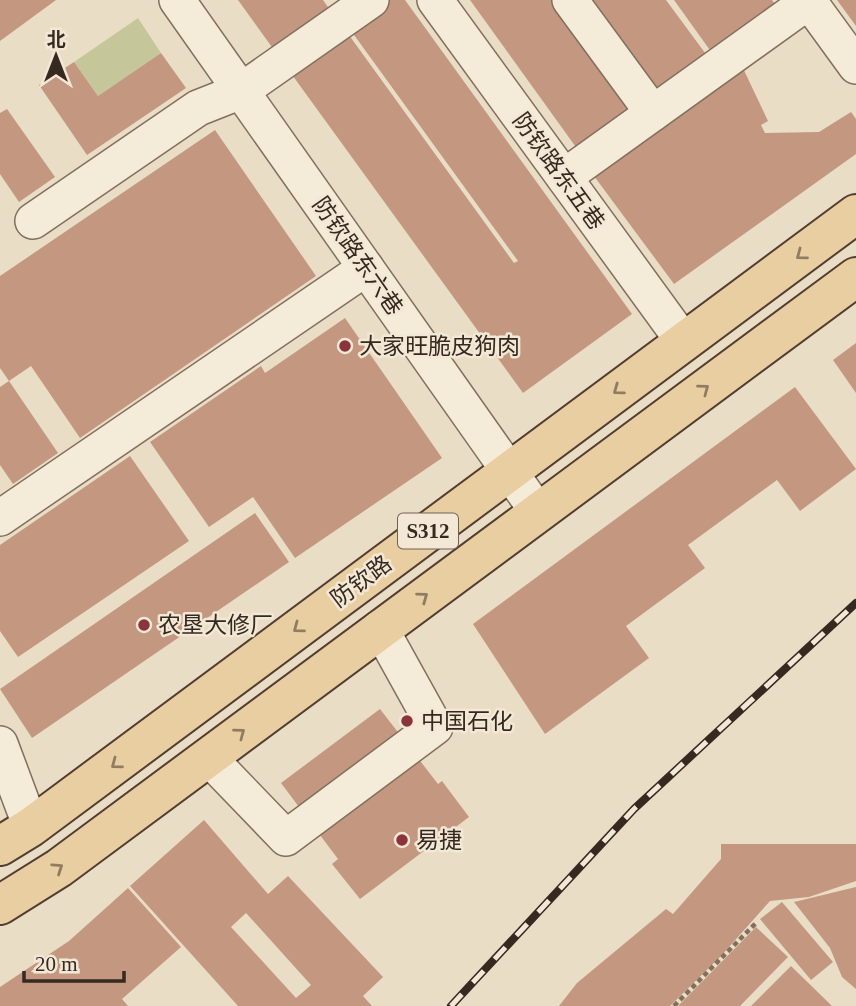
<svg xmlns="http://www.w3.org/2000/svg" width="856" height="1006" font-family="'Times New Roman','Noto Sans SC',serif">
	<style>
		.green { fill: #c5c79b }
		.building { fill: #c49780; fill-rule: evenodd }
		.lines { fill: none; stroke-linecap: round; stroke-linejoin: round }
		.minor-casing { stroke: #836f5e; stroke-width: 38 }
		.major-casing { stroke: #523e31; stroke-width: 42 }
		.path { stroke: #836f5e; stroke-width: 4.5; stroke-dasharray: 5 3.5; stroke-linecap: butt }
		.minor { stroke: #f5ebd9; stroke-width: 35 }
		.major { stroke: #e9cea2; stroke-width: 38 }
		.rail-casing { stroke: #352920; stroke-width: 8 }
		.rail { stroke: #f2e8d5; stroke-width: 5; stroke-dasharray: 16; stroke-linecap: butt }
		.oneway { stroke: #8f7c61 }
		.poi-dot { fill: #8c343b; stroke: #f2e8d5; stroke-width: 2.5 }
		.labels { text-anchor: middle; stroke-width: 5; stroke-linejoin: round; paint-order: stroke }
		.shield { fill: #f2e8d5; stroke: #6e6256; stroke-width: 2 }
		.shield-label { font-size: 21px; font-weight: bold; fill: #352920 }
		.street-label { font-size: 23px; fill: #352920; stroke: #f2e8d5 }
		.poi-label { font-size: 23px; fill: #352920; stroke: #f2e8d5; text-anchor: start }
	</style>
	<rect width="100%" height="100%" fill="#eaddc6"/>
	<path class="green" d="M 138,18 L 161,53 L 98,96 L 74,62 Z"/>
	<g class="building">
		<path d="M 0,0 L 56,0 L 0,41 Z"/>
		<path d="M 238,0 L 323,0 L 330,10 L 274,50 Z"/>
		<path d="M 389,0 L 405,0 L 632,314 L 523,393 L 290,72 L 346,31 L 514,263 L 518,261 L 349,28 Z"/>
		<path d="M 470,0 L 557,0 L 636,109 L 578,150 Z"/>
		<path d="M 587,0 L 666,0 L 708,57 L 656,95 Z"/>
		<path d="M 674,0 L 772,0 L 777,7 L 712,53 Z"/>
		<path d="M 837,0 L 856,0 L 856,26 Z"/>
		<path d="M 161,53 L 186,88 L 87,155 L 39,85 L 74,62 L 98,96 Z"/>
		<path d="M 741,64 L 768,121 L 761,125 L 765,133 L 819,132 L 851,112 L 856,119 L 856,154 L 674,284 L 591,172 Z"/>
		<path d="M 7,109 L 55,177 L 19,202 L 0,174 L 0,113 Z"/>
		<path d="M 215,130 L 316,276 L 80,438 L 31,366 L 9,381 L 0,368 L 0,276 Z"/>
		<path d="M 345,318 L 442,458 L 295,558 L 253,497 L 209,527 L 150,442 L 261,366 L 265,373 Z"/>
		<path d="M 856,343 L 856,393 L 833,360 Z"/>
		<path d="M 9,381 L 58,453 L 13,484 L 0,465 L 0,387 Z"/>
		<path d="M 795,387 L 856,469 L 800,511 L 777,480 L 688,545 L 705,568 L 626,626 L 649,658 L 545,734 L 473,624 Z"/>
		<path d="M 130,456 L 189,541 L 18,657 L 0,631 L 0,545 Z"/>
		<path d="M 255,513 L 289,562 L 32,738 L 0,689 Z"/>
		<path d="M 380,709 L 438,784 L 442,781 L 469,817 L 360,899 L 332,864 L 338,859 L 281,783 Z"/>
		<path d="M 204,820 L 268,894 L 288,876 L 383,977 L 363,996 L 372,1006 L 238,1006 L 130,886 ZM 246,913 L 311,985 L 296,998 L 231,927 Z"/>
		<path d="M 721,844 L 856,844 L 856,881 L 809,897 L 770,901 L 721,956 L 670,1006 L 559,1006 L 577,983 L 666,909 L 673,914 L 721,859 Z"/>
		<path d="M 856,887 L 856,989 L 842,977 L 830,948 L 794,902 Z"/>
		<path d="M 128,888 L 181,947 L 122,999 L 128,1006 L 0,1006 L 0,987 L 69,941 Z"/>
		<path d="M 782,902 L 833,962 L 811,980 L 760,919 Z"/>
		<path d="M 756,927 L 788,957 L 740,1006 L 678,1006 Z"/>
		<path d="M 791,966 L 832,1006 L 751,1006 Z"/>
	</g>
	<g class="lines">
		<g class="minor-casing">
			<g id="minor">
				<path d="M 177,0 L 538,512"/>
				<path d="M 435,0 L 684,342"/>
				<path d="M 570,0 L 653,113"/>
				<path d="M 808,0 L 856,66"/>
				<path d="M 564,177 L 809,1"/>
				<path d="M 33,221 L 198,108 L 241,91 L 371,0"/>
				<path d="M 0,518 L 366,268"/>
				<path d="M 0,744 L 31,827"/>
				<path d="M 208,757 L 286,838 L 435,727 L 380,628"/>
			</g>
		</g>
		<g class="major-casing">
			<g id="major">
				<path d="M 0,846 L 31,827 L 856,214"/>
				<path d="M 0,905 L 59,868 L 856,277"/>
			</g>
		</g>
		<path class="path" d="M 674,1006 L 756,923"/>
		<use href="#minor" class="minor"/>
		<use href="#major" class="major"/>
		<g class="rail-casing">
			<path id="rail" d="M 451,1006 L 634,809 L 856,603"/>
		</g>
		<use href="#rail" class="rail"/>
	</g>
	<defs><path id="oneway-chevron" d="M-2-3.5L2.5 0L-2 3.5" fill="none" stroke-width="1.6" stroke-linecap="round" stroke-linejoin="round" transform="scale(1.75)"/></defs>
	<g class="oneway">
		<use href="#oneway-chevron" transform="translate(801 255) rotate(143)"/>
		<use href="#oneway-chevron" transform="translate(704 389) rotate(-37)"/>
		<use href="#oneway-chevron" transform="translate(618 390) rotate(144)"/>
		<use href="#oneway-chevron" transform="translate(423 597) rotate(-36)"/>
		<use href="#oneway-chevron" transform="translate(298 628) rotate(143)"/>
		<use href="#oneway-chevron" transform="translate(240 733) rotate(-37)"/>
		<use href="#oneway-chevron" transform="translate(116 764) rotate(143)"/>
		<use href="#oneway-chevron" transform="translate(58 868) rotate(-34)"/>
	</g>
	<g class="poi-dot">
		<circle cx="345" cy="346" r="7"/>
		<circle cx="144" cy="625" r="7"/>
		<circle cx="407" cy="721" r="7"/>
		<circle cx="402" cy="840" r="7"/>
	</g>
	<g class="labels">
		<rect class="shield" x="398" y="513.5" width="60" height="35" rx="5"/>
		<g class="shield-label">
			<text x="428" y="538">S312</text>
		</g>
		<g class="street-label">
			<text transform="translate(559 171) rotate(54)" y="8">防钦路东五巷</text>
			<text transform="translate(358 256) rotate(55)" y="8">防钦路东六巷</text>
			<text transform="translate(361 581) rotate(-37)" y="8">防钦路</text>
		</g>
		<g class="poi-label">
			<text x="359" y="354">大家旺脆皮狗肉</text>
			<text x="158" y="633">农垦大修厂</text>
			<text x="421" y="729">中国石化</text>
			<text x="416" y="848">易捷</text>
		</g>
	</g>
	<g transform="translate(56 56)" stroke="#f2e8d5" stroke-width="5" paint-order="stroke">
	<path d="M0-5L12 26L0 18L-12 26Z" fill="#352920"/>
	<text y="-10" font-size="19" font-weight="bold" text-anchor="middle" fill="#352920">北</text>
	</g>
	<path d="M24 971v10h100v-10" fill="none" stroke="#352920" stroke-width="3.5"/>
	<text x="35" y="971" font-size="21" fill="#352920" stroke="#f2e8d5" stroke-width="5" paint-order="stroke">20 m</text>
</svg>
